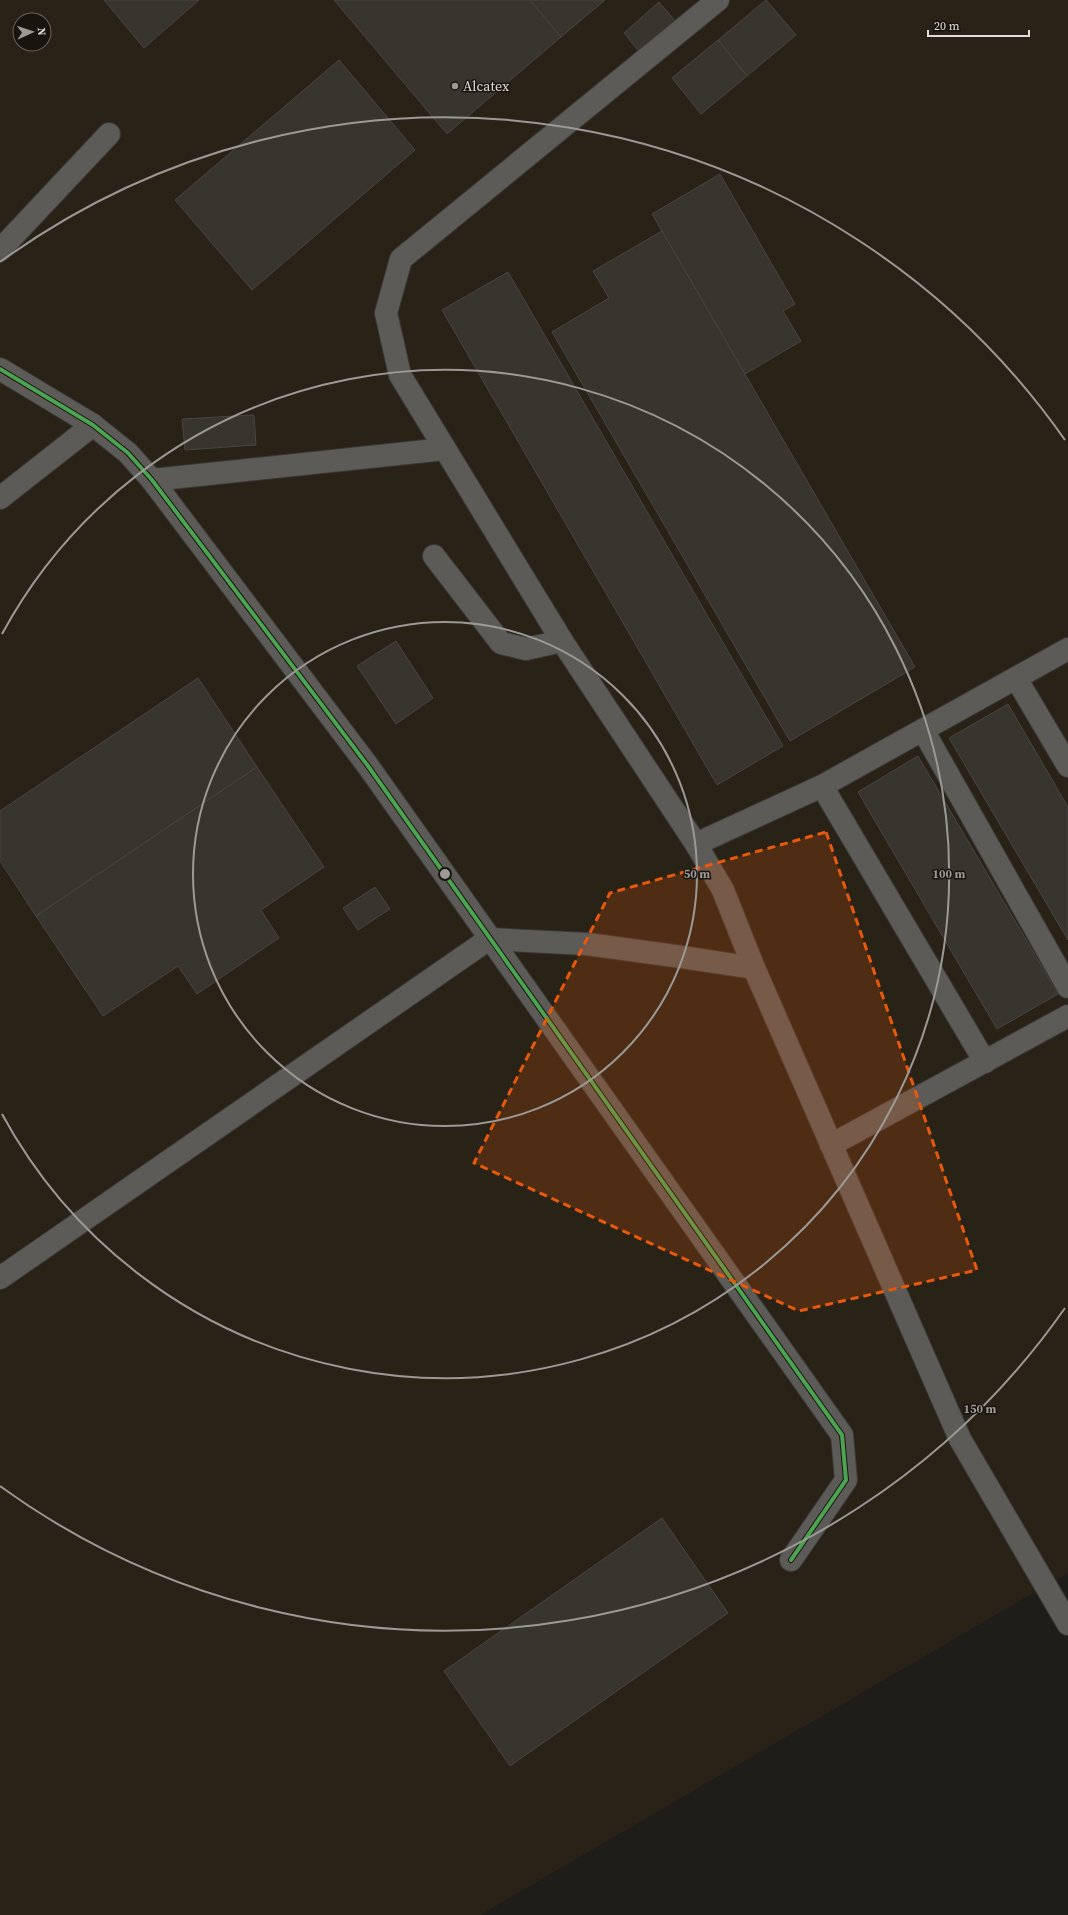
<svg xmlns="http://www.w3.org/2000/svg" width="1068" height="1915" font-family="'Source Serif 4',serif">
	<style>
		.built { fill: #292217; fill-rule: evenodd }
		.building { fill: #38352e; stroke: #484643 }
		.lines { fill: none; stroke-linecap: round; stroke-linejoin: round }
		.minor-casing { stroke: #3c3a37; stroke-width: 24 }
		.minor { stroke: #5c5b58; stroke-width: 22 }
		.cycleway-casing { stroke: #19150e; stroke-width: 6 }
		.cycleway { stroke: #4ca352; stroke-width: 4 }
		.marked { fill: #e8590c; fill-opacity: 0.2; stroke: #e8590c; stroke-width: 3; stroke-dasharray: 8 5; stroke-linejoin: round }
		.ring { fill: none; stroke: #9c9a96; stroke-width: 2 }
		.poi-dot { fill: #9c9a96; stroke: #19150e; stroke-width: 1.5 }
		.labels { text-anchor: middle; stroke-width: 3; stroke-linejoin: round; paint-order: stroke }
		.poi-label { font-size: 14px; fill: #e0ddd9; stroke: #19150e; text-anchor: start }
		.centre { fill: #9c9a96; stroke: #19150e; stroke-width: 2 }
		.ring-label { font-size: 12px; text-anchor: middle; font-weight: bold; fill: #9c9a96; stroke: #19150e; stroke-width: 3; stroke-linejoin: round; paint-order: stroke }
	</style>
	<rect width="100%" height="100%" fill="#1f1d1a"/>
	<path class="built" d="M 0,0 L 1068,0 L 1068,1573 L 480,1915 L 0,1915 ZM 20,20 L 44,20 L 44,44 L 20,44 Z"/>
	<g class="building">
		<path d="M 104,0 L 199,0 L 144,48 Z"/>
		<path d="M 334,0 L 530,0 L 561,37 L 447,134 Z"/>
		<path d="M 530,0 L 605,0 L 561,37 Z"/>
		<path d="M 766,0 L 796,35 L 747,76 L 718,40 Z"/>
		<path d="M 659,2 L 676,22 L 640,53 L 624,33 Z"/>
		<path d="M 718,40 L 747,76 L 701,114 L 672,78 Z"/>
		<path d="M 339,60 L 415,150 L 252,290 L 175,200 Z"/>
		<path d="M 720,174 L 795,304 L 783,311 L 801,341 L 745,374 L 652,214 Z"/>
		<path d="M 662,231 L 915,667 L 790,741 L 552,332 L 609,298 L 593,271 Z"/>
		<path d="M 508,272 L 783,746 L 717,785 L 442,310 Z"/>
		<path d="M 254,415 L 256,445 L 185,450 L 182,419 Z"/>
		<path d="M 396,641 L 433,698 L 396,724 L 357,666 Z"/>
		<path d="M 198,678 L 257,767 L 36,916 L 0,861 L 0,811 Z"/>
		<path d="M 1008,704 L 1068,807 L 1068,940 L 949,738 Z"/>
		<path d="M 918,756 L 1058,994 L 997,1029 L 858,792 Z"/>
		<path d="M 257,767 L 324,867 L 261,910 L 279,938 L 197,994 L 178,966 L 103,1016 L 36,916 Z"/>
		<path d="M 375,887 L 390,909 L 358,930 L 343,908 Z"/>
		<path d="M 662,1518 L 728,1613 L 510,1766 L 444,1671 Z"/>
	</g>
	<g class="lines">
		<g class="minor-casing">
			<g id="minor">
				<path d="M 718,0 L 401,259 L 386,313 L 400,375 L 562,641 L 696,844 L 723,890 L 754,968 L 960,1439 L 1068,1624"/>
				<path d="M 0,250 L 109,134"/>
				<path d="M 0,369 L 93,425 L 128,453 L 152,480 L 368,766 L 842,1435 L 846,1480 L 791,1560"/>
				<path d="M 152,480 L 445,449"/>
				<path d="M 0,498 L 93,425"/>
				<path d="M 434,556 L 501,643 L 526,649 L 562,641"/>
				<path d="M 1016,678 L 1068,766"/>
				<path d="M 923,730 L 1068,987"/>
				<path d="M 822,786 L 985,1062"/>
				<path d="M 696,844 L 822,786 L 1068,649"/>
				<path d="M 831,1145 L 1068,1016"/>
				<path d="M 0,1278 L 489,939 L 587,944 L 682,957 L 754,968"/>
			</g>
		</g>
		<use href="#minor" class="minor"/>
		<g class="cycleway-casing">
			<path id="cycleway" d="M 0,369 L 93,425 L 128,453 L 152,480 L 368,766 L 842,1435 L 846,1480 L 791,1560"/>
		</g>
		<use href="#cycleway" class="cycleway"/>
	</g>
	<path class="marked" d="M 826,832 L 977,1270 L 799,1311 L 474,1163 L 610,893 Z"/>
	<g class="ring">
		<circle cx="445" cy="874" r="252"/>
		<path d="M2 634A504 504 0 1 1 2 1114"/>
		<path d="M1065 1308A757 757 0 0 1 0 1486M0 262A757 757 0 0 1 1065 440"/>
	</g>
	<circle class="poi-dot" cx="455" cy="86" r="4"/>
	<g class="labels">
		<g class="poi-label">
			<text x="463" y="91">Alcatex</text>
		</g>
	</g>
	<circle cx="445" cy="874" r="6" class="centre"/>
	<g class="ring-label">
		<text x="697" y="878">50 m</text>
		<text x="949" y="878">100 m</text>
		<text x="980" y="1413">150 m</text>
	</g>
	<g transform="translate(32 32) rotate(87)"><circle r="19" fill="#19150e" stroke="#69655f"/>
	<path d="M0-3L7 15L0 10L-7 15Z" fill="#9c9a96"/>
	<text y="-6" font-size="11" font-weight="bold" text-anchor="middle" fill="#e0ddd9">N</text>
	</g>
	<path d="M928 30v6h101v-6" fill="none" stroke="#e0ddd9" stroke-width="2"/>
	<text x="934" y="30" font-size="12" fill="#e0ddd9" stroke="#19150e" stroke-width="3" paint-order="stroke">20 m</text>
</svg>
